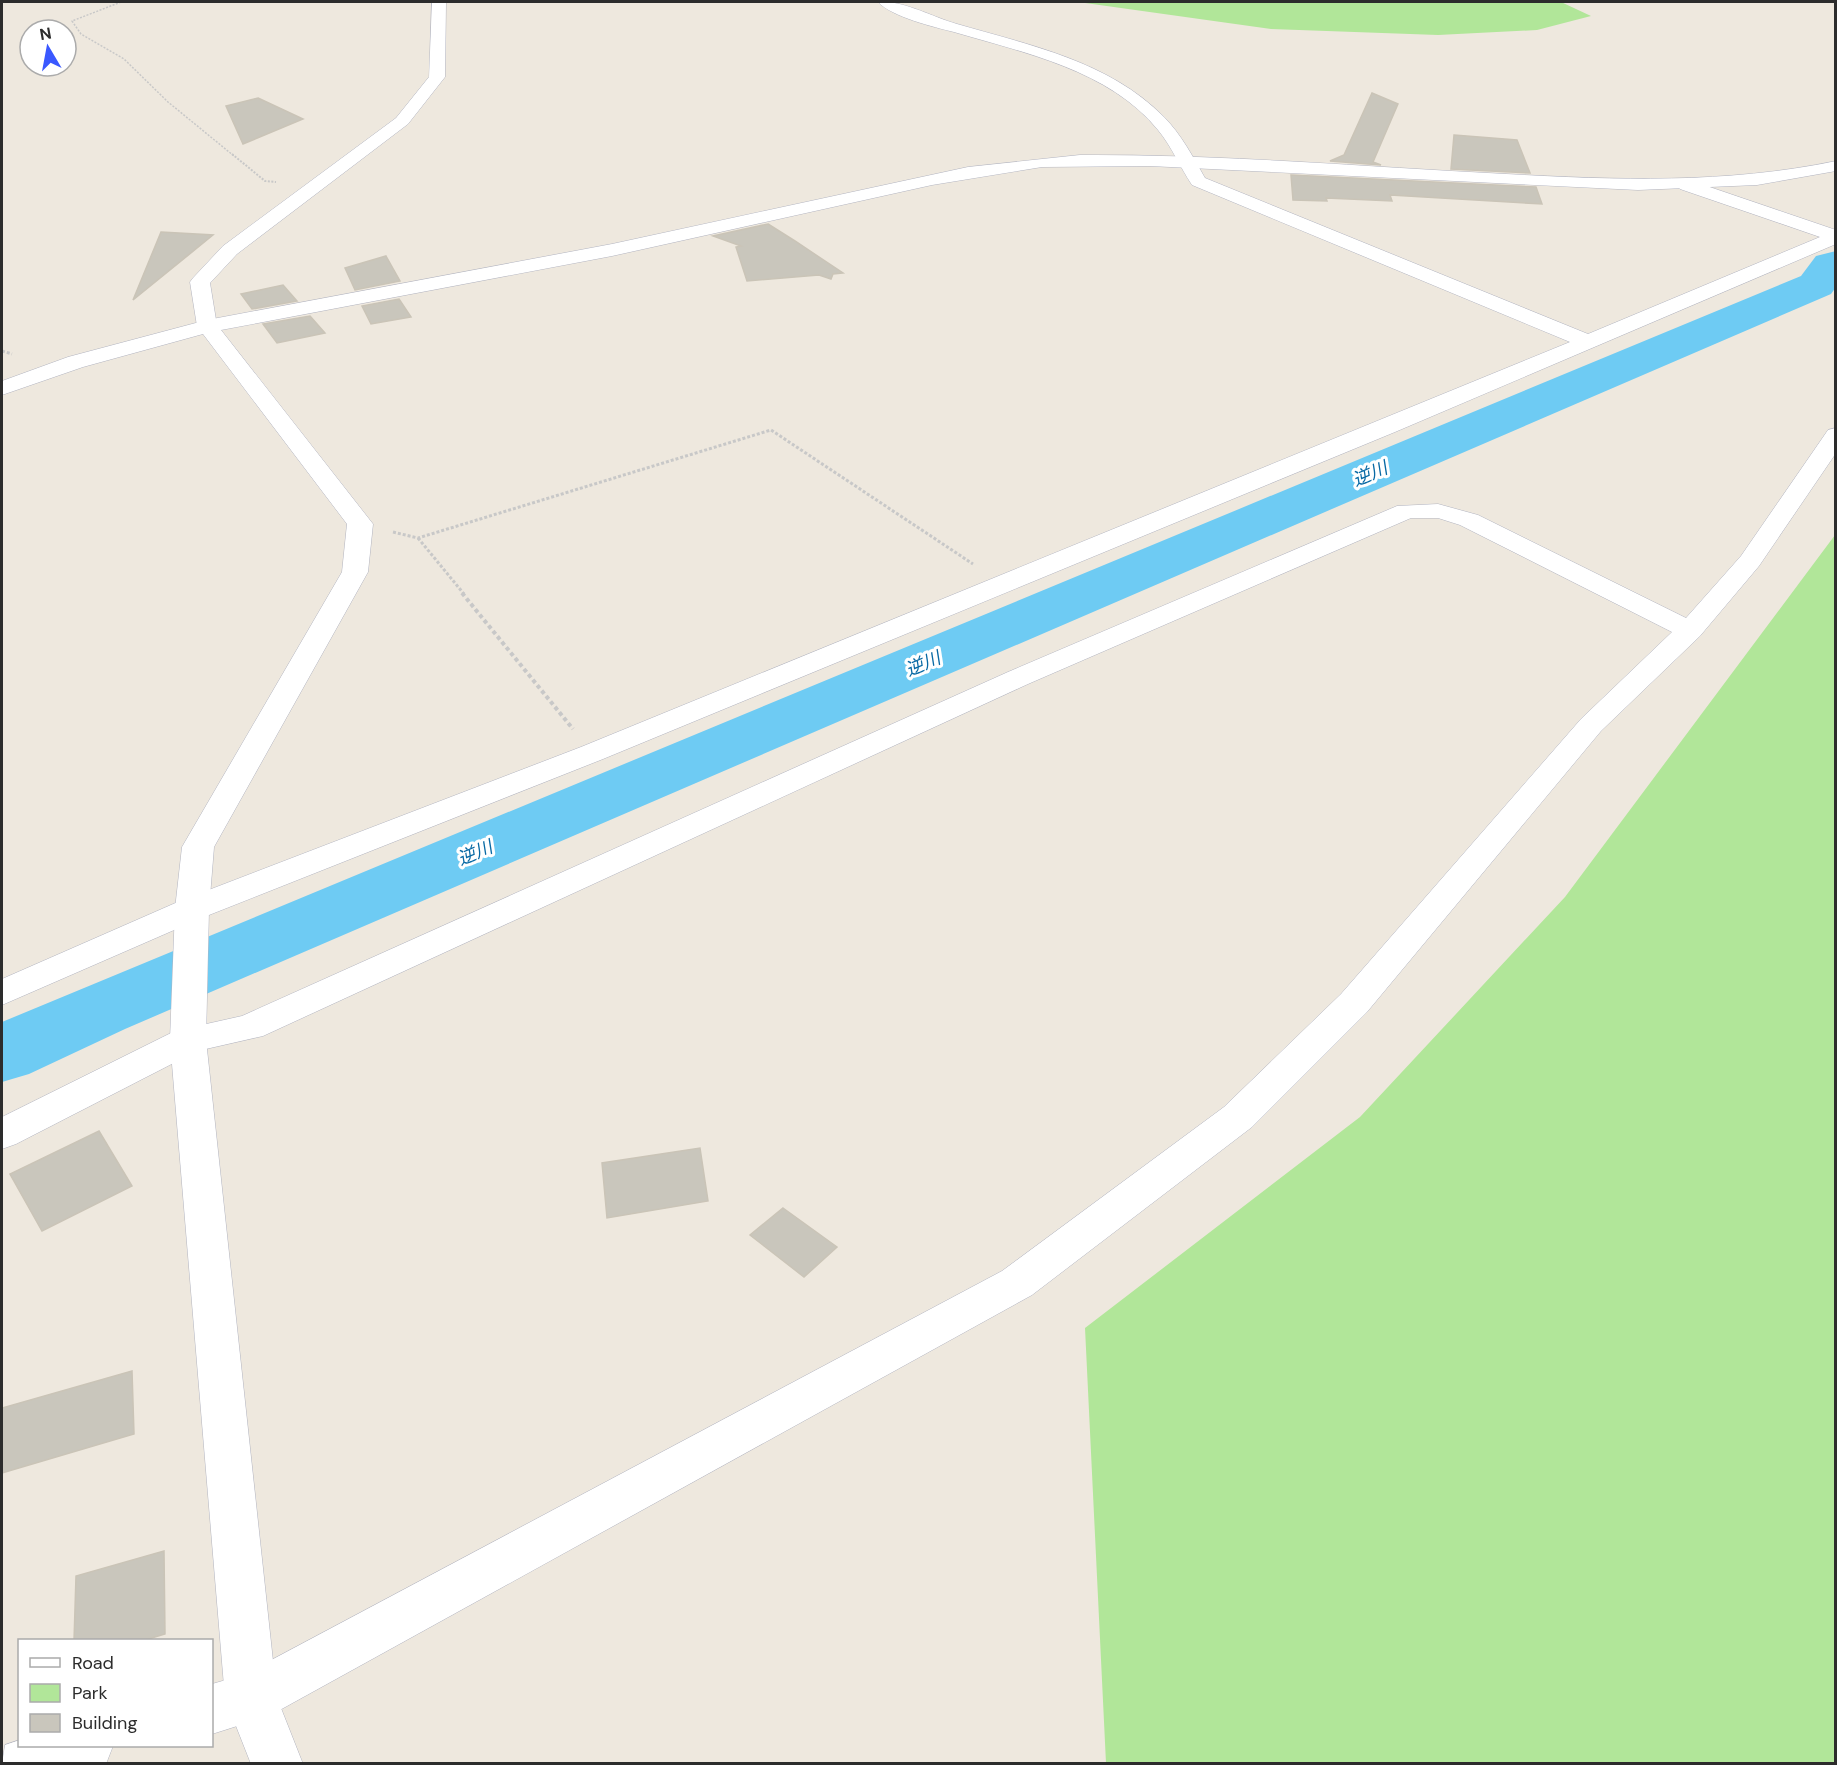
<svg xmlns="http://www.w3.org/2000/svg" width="1837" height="1765" font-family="'DM Sans','Noto Sans JP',sans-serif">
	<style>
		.green { fill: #b1e699 }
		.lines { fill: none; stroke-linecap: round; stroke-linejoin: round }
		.river { fill: #6ecbf3; fill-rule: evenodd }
		.building { fill: #c9c6bc; stroke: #cac4b7; stroke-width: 1.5 }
		.minor-casing { stroke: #b2b4c0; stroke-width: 1 }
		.tertiary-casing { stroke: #b2b4c0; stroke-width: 1 }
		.path-far3 { stroke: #c8c8c8; stroke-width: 1.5; stroke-dasharray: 2 1.5; stroke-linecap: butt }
		.path-far2 { stroke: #c8c8c8; stroke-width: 2; stroke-dasharray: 2 1.5; stroke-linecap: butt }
		.path-far1 { stroke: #c8c8c8; stroke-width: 3; stroke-dasharray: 3 2; stroke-linecap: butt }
		.path { stroke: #c8c8c8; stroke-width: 4; stroke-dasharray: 4 3; stroke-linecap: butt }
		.minor { fill: #fff; fill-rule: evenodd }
		.tertiary { fill: #fff; fill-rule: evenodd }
		.labels { text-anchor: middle; stroke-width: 6; stroke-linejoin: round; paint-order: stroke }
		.water-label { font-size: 18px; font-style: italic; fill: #0869a4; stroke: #fff }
	</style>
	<rect width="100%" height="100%" fill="#eee8de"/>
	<g class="green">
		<path d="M 1078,2 L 1561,2 L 1591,16 L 1537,30 L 1438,35 L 1271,29 Z"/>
		<path d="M 1835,535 L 1835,1763 L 1106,1763 L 1085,1328 L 1360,1117 L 1565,897 Z"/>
	</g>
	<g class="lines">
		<path class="river" d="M 1836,251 L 1836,287 L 1831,294 L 125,1029 L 29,1074 L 2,1082 L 2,1022 L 1801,276 L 1816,256 Z"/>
	</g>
	<g class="building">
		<path d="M 1372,93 L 1398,104 L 1373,162 L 1381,165 L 1330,161 L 1344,155 Z"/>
		<path d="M 258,98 L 303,119 L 243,144 L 226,106 Z"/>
		<path d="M 1454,135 L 1517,140 L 1530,173 L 1451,169 Z"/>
		<path d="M 1291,175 L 1536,187 L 1542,204 L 1390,195 L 1392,201 L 1326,198 L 1327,201 L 1293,200 Z"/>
		<path d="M 768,224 L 795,241 L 843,273 L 833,274 L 831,279 L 819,275 L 747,281 L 736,247 L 741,246 L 713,236 Z"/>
		<path d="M 161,232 L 213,235 L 133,300 Z"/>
		<path d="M 386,256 L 400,281 L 355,290 L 345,268 Z"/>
		<path d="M 283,285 L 297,301 L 252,309 L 241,294 Z"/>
		<path d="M 399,299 L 411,317 L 371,324 L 362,306 Z"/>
		<path d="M 310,316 L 325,333 L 277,343 L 263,324 Z"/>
		<path d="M 99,1131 L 132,1186 L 42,1231 L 10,1174 Z"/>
		<path d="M 700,1148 L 708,1201 L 607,1218 L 602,1163 Z"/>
		<path d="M 783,1208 L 837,1247 L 804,1277 L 750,1235 Z"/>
		<path d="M 132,1371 L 134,1434 L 2,1473 L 2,1408 Z"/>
		<path d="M 164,1551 L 165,1634 L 142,1641 L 74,1641 L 76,1576 Z"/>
	</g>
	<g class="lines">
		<g class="minor-casing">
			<g id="minor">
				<path d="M 432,2 L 446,2 L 445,77 L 408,124 L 237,254 L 210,283 L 217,326 L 214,330 L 200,330 L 197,326 L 190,282 L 193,278 L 223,246 L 396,118 L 429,77 Z"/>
				<path d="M 878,2 C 903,0 932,17 957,24 C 1029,45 1109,61 1164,117 C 1181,134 1193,157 1205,178 L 1588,334 L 1820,237 L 1680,189 L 1677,185 L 1680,181 L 1692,181 L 1836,230 L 1836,244 L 1395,432 L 603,759 L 204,917 L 2,1005 L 2,979 L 180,901 L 581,747 L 1570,342 L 1192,185 C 1180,167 1172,147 1158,130 C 1109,70 1025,53 954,32 C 934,27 892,17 878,2 Z"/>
				<path d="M 1836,428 L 1836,453 L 1759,566 L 1700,636 L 1601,731 L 1367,1012 L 1252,1127 L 1032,1295 L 269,1716 L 212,1734 L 212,1684 L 243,1675 L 1002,1271 L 1224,1107 L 1341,994 L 1581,719 L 1672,632 L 1460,525 L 1438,518 L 1411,518 L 1028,684 L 263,1036 L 197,1051 L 16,1144 L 2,1149 L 2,1117 L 175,1031 L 242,1016 L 1008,672 L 1397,506 L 1438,504 L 1478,515 L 1686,618 L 1741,556 L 1828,430 Z"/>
				<path d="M 20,1740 L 20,1746 L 113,1746 L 106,1764 L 2,1764 L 5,1745 Z"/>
			</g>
		</g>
		<g class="tertiary-casing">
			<path id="tertiary" d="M 1080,155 C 1222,154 1364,167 1506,174 C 1617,180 1726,184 1836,161 L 1836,171 L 1757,185 L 1638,190 L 1150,166 L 1042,167 L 932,185 L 612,256 L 221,330 L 373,524 L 368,572 L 214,847 L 209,909 L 206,1040 L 277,1698 L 303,1764 L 251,1764 L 225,1698 L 170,1040 L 175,909 L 182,847 L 342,572 L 347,524 L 203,334 L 83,367 L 2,395 L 2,381 L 68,357 L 207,320 L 612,244 L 968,167 Z"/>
		</g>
		<path class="path-far3" d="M 121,2 L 72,21 L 81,34 L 124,59 L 168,102 L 234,156"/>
		<path class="path-far2" d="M 232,154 L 265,181 L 276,182"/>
		<g class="path-far1">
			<path d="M 2,351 L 12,354"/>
			<path d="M 393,532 L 418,538 L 771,430 L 973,564"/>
			<path d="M 418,538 L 464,594"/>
		</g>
		<path class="path" d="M 462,593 L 573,729"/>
		<use href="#minor" class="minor"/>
		<use href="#tertiary" class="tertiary"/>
	</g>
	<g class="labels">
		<g class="water-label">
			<text transform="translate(1370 474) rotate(-23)" y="6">逆川</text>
			<text transform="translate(923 664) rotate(-23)" y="6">逆川</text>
			<text transform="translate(475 853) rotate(-23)" y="6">逆川</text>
		</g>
	</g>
	<rect width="1837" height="1765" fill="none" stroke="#2c2c2c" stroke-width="6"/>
	<rect x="18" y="1639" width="195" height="108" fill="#ffffff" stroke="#ababab" stroke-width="1.5"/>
	<rect x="30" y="1658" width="30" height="9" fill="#ffffff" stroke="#ababab" stroke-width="1.5"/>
	<text x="72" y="1669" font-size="18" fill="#2c2c2c">Road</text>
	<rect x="30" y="1684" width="30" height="18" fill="#b1e699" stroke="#ababab" stroke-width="1.5"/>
	<text x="72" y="1699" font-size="18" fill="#2c2c2c">Park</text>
	<rect x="30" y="1714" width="30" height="18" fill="#c9c6bc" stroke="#ababab" stroke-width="1.5"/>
	<text x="72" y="1729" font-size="18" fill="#2c2c2c">Building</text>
	<g transform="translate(48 48) rotate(350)"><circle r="28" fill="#ffffff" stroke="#ababab" stroke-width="1.5"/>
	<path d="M0-4.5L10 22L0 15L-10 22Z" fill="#3a58ff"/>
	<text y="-9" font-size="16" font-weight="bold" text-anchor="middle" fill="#2c2c2c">N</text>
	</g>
</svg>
